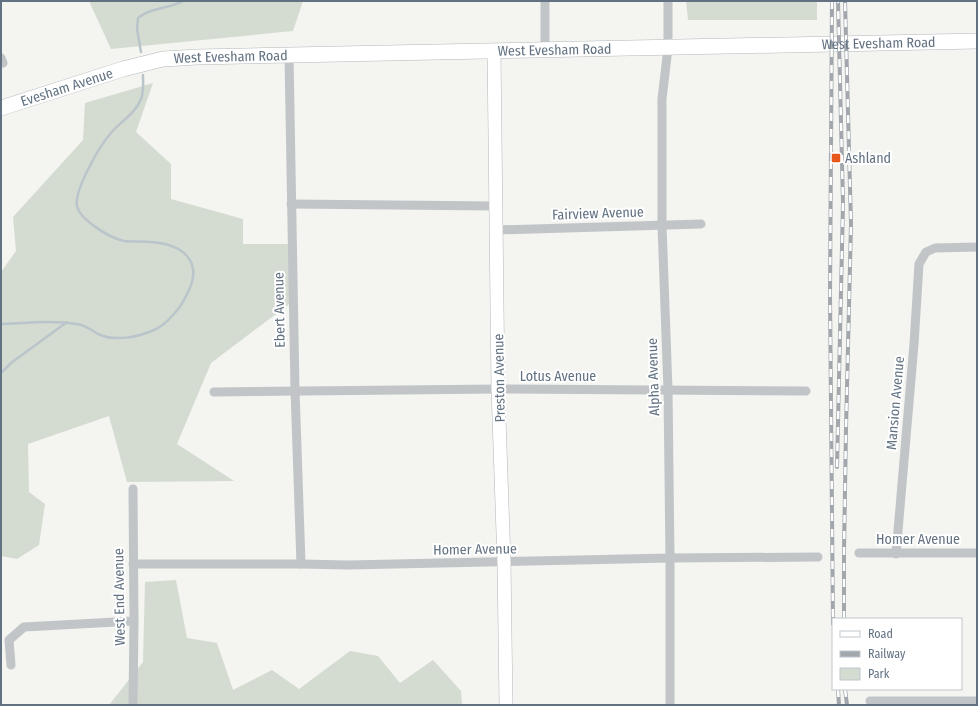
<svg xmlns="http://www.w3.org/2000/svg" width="978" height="706" font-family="'Fira Sans Condensed',sans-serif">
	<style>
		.green { fill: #d4dbd1 }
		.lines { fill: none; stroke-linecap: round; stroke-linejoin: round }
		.stream { stroke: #bac5cb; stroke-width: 2.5 }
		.secondary-casing { stroke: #b3b8bd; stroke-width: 14 }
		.primary-casing { stroke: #b4b8bc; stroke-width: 16 }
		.street { stroke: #c1c5c8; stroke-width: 9 }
		.secondary { stroke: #fff; stroke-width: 13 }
		.primary { stroke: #fff; stroke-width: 15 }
		.rail-casing { stroke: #a1a7ad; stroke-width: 4 }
		.rail { stroke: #fff; stroke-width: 2.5; stroke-dasharray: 8; stroke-linecap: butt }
		.poi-dot { fill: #e7571d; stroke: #fff; stroke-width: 1.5 }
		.labels { text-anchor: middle; stroke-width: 4; stroke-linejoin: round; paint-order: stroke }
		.street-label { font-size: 14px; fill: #627282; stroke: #fff }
		.poi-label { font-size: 14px; fill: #627282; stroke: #fff; text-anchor: start }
	</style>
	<rect width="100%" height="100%" fill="#f4f4f0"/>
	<g class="green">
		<path d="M 89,1 L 303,1 L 293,31 L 111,49 Z"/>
		<path d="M 686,1 L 817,1 L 817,20 L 688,20 Z"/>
		<path d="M 153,83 L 136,132 L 171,164 L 171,199 L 243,219 L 243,244 L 295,244 L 296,299 L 211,363 L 177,444 L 234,481 L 127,482 L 109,416 L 28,444 L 29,492 L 45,504 L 39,545 L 17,559 L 1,556 L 1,272 L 16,251 L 13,217 L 83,140 L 85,103 Z"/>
		<path d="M 176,580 L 187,638 L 217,643 L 233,690 L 272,670 L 299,689 L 350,651 L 378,656 L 400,683 L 433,660 L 461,691 L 462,705 L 109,705 L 143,662 L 145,582 Z"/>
	</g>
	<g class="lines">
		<g class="stream">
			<path d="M 141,52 L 137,29 L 138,18 C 151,7 169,9 183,1"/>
			<path d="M 1,324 C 26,323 52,320 77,324 C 85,325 91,330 98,334 C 115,342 138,337 154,330 C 168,324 182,306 188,292 C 204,260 181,244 151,242 C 142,241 133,242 124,241 C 110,238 80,220 77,206 C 74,190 100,145 111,133 C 120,122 136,113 141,99 C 144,92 143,83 143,75"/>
			<path d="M 1,373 L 11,363 L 67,322"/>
		</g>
		<g class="secondary-casing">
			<path id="secondary" d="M 494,51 L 498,389 L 504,562 L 506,705"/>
		</g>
		<g class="primary-casing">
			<g id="primary">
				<path id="s1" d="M 1,108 L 123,69 L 163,59 L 197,57 L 977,41"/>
			</g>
		</g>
		<g class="street">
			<path d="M 668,1 L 668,48 L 662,99 L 662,225 L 668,390 L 670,558 L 670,705"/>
			<path d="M 545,50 L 545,1"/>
			<path d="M 289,56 L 295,390 L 301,564"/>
			<path d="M 1,58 L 3,63"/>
			<path d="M 291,204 L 495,206"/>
			<path d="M 496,230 L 701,224"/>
			<path d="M 214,392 L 498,389 L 806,391"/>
			<path d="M 133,489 L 134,621 L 133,705"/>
			<path d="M 859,553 L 977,553"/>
			<path d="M 896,554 L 914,344 L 919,264 L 926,252 L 935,248 L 977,247"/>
			<path d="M 133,564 L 301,564 L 348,565 L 670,558 L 818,557"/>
			<path d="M 11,665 L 9,640 L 24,627 L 134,621"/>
			<path d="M 870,701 L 977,701"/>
		</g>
		<use href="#secondary" class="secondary"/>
		<use href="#primary" class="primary"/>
		<g class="rail-casing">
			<g id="rail">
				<path d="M 832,1 L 830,295 L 833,624"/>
				<path d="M 837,467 L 843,203 L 838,1"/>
				<path d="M 844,619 L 844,552 L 846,429 L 851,224 L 845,1"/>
				<path d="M 838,689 L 839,705"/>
				<path d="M 845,689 L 847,705"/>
			</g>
		</g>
		<use href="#rail" class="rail"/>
	</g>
	<rect class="poi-dot" x="831" y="153" width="10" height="10" rx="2"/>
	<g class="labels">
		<g class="street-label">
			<text dy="5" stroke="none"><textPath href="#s1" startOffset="885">West Evesham Road</textPath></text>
			<text dy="5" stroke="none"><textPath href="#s1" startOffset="561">West Evesham Road</textPath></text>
			<text dy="5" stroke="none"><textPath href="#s1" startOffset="237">West Evesham Road</textPath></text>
			<text dy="5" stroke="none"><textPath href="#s1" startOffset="69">Evesham Avenue</textPath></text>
			<text transform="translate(598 213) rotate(-2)" y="5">Fairview Avenue</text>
			<text transform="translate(279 310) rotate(-91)" y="5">Ebert Avenue</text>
			<text x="558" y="381">Lotus Avenue</text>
			<text transform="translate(653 377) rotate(-92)" y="5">Alpha Avenue</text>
			<text transform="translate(499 378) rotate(-91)" y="5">Preston Avenue</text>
			<text transform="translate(895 403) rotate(-85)" y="5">Mansion Avenue</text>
			<text x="918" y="544">Homer Avenue</text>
			<text transform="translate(475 549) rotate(-1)" y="5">Homer Avenue</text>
			<text transform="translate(119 597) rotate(-91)" y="5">West End Avenue</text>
		</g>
		<g class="poi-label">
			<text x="845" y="163">Ashland</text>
		</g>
	</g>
	<rect width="978" height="706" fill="none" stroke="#627282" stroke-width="4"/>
	<rect x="832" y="618" width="130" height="72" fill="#ffffff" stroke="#c0c7cd"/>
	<rect x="840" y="631" width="20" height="6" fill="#ffffff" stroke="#c0c7cd"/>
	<text x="868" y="638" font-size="12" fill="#627282">Road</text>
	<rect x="840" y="651" width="20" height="6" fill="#a1a7ad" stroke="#c0c7cd"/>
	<text x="868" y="658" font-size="12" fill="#627282">Railway</text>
	<rect x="840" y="668" width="20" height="12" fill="#d4dbd1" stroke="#c0c7cd"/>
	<text x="868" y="678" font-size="12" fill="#627282">Park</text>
</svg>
